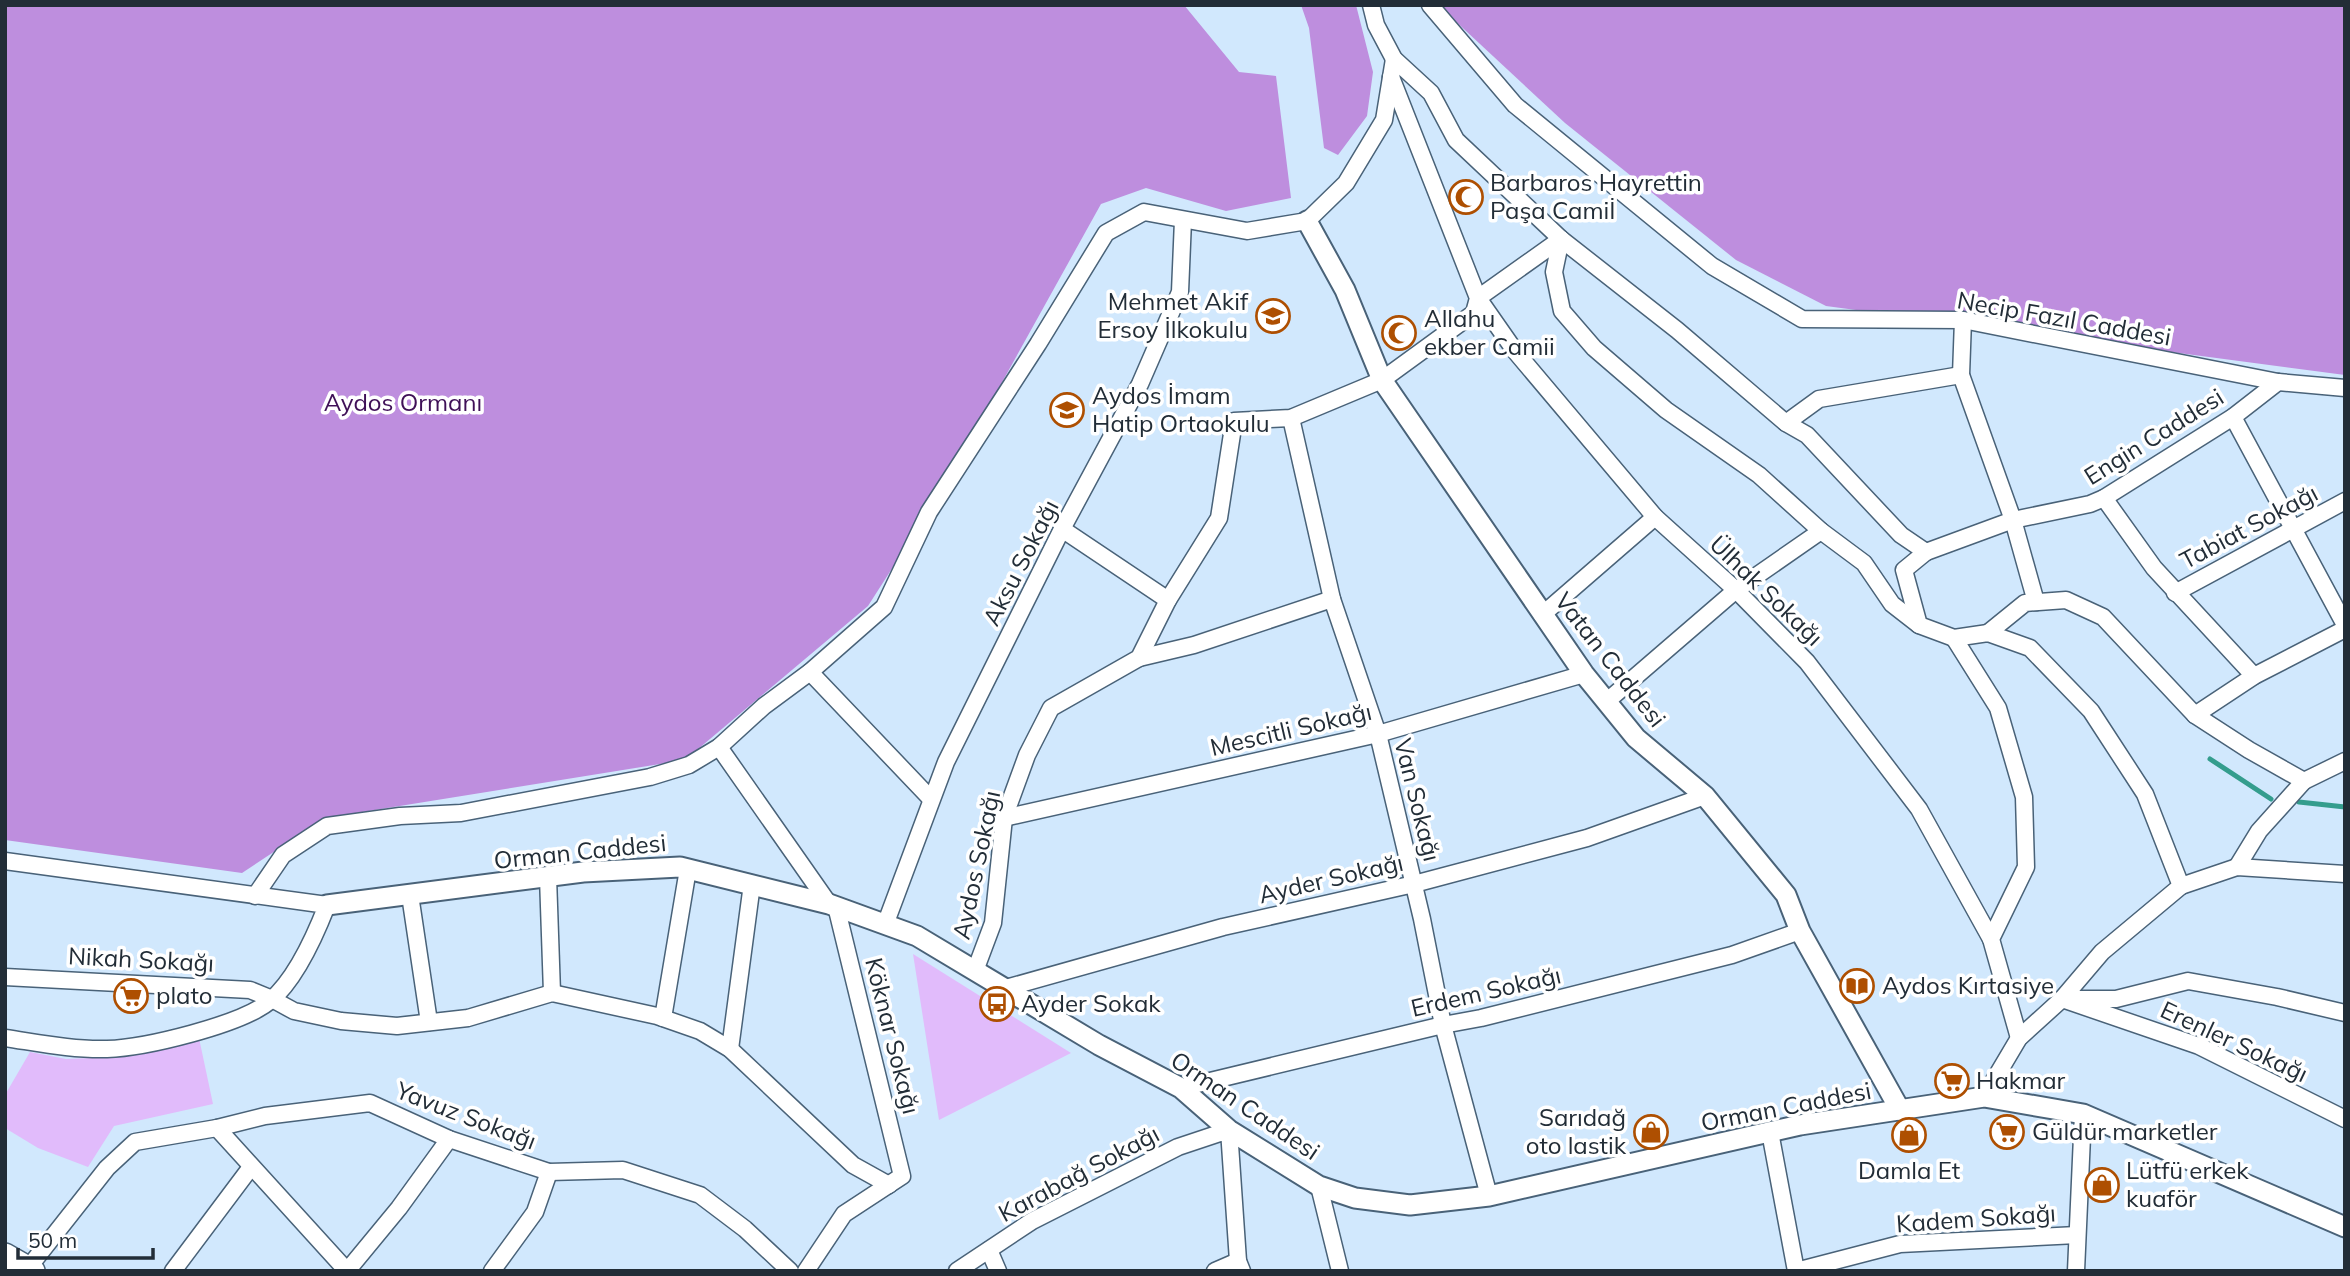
<svg xmlns="http://www.w3.org/2000/svg" width="2350" height="1276" font-family="Mulish,sans-serif">
	<style>
		.green { fill: #e1bbfb }
		.forest { fill: #be8ede }
		.lines { fill: none; stroke-linecap: round; stroke-linejoin: round }
		.stream { stroke: #349d8d; stroke-width: 5 }
		.minor-casing { stroke: #496278; stroke-width: 19 }
		.tertiary-casing { stroke: #496278; stroke-width: 23 }
		.secondary-casing { stroke: #496278; stroke-width: 26 }
		.minor { stroke: #fff; stroke-width: 16 }
		.tertiary { stroke: #fff; stroke-width: 19 }
		.secondary { stroke: #fff; stroke-width: 23 }
		.labels { text-anchor: middle; stroke-width: 7; stroke-linejoin: round; paint-order: stroke }
		.poi-label { font-size: 24px; fill: #222d37; stroke: #fff; text-anchor: start }
		.street-label { font-size: 24px; fill: #222d37; stroke: #fff }
		.park-label { font-size: 24px; fill: #3f1057; stroke: #fff }
	</style>
	<rect width="100%" height="100%" fill="#d1e8fd"/>
	<g class="green">
		<path d="M 913,954 L 1071,1053 L 939,1120 Z"/>
		<path d="M 199,1038 L 213,1104 L 114,1126 L 88,1167 L 38,1148 L 5,1128 L 5,1095 L 30,1052 L 66,1059 L 115,1057 Z"/>
	</g>
	<g class="forest">
		<path d="M 5,5 L 1184,5 L 1239,72 L 1276,76 L 1291,198 L 1226,211 L 1146,188 L 1101,204 L 941,492 L 868,606 L 685,760 L 325,818 L 242,873 L 5,840 Z"/>
		<path d="M 1301,5 L 1356,5 L 1373,72 L 1367,116 L 1338,155 L 1324,148 L 1309,28 Z"/>
		<path d="M 1438,5 L 2345,5 L 2345,375 L 1826,306 L 1736,260 L 1565,123 Z"/>
	</g>
	<g class="lines">
		<g class="stream">
			<path d="M 2210,759 L 2271,799"/>
			<path d="M 2299,802 L 2345,807"/>
		</g>
		<g class="minor-casing">
			<g id="minor">
				<path d="M 1371,5 L 1376,25 L 1394,59 L 1431,93 L 1456,140 L 1561,239 L 1677,330 L 1786,423 L 1807,435 L 1901,535 L 1926,552 L 1904,570 L 1919,625 L 1954,638 L 1988,633 L 2030,648 L 2091,711 L 2145,794 L 2181,886 L 2102,952 L 2062,999 L 2019,1038 L 1984,1097"/>
				<path d="M 1430,5 L 1515,105 L 1712,266 L 1802,319 L 1963,320 L 2278,382 L 2345,388"/>
				<path d="M 1561,239 L 1478,298 L 1515,351 L 1655,517 L 1736,590 L 1807,662 L 1919,809 L 1991,939"/>
				<path d="M 1561,239 L 1554,272 L 1562,311 L 1594,348 L 1666,410 L 1759,475 L 1821,531 L 1864,563 L 1892,604 L 1919,625"/>
				<path d="M 1963,320 L 1961,375 L 2013,520 L 2036,602"/>
				<path d="M 2233,417 L 2345,625"/>
				<path d="M 1291,418 L 1332,599 L 1378,734 L 1422,919 L 1443,1025 L 1489,1196"/>
				<path d="M 1786,423 L 1819,399 L 1961,375"/>
				<path d="M 2104,498 L 2154,568 L 2254,676"/>
				<path d="M 1062,529 L 1168,600"/>
				<path d="M 1926,552 L 2013,520 L 2090,504 L 2104,498 L 2233,417 L 2278,382"/>
				<path d="M 2175,593 L 2345,501"/>
				<path d="M 1542,615 L 1655,517"/>
				<path d="M 1988,633 L 2025,603 L 2066,600 L 2103,617 L 2195,715 L 2249,750 L 2304,781 L 2345,761"/>
				<path d="M 1954,638 L 1998,708 L 2024,797 L 2026,867 L 1991,939 L 2019,1038"/>
				<path d="M 1139,658 L 1194,645 L 1332,599"/>
				<path d="M 810,672 L 931,799"/>
				<path d="M 1606,702 L 1736,590 L 1821,531"/>
				<path d="M 2195,715 L 2254,676 L 2345,629"/>
				<path d="M 719,747 L 829,904"/>
				<path d="M 1004,818 L 1378,734 L 1584,674"/>
				<path d="M 5,861 L 327,905 C 315,936 296,979 270,1001 C 241,1025 144,1048 107,1049 C 73,1050 39,1043 5,1038"/>
				<path d="M 2237,867 L 2259,831 L 2304,781"/>
				<path d="M 548,877 L 552,993"/>
				<path d="M 2181,886 L 2237,867 L 2345,874"/>
				<path d="M 410,895 L 429,1022"/>
				<path d="M 255,896 L 283,855 L 327,826 L 400,816 L 461,813 L 650,777 L 689,765 L 719,747 L 764,706 L 810,672 L 884,607 L 929,512 L 1038,344 L 1106,233 L 1144,212 L 1247,231 L 1307,221 L 1346,183 L 1384,120 L 1394,59"/>
				<path d="M 885,925 L 946,762 L 1062,529 L 1140,384 L 1180,292 L 1183,220"/>
				<path d="M 975,971 L 993,923 L 1004,818 L 1027,755 L 1051,708 L 1139,658 L 1168,600 L 1219,518 L 1234,421 L 1291,418 L 1382,380 L 1474,313 L 1478,298 L 1391,77"/>
				<path d="M 5,977 L 250,990 L 272,999 L 294,1011 L 341,1021 L 397,1026 L 468,1018 L 552,993 L 657,1016 L 700,1031 L 730,1049 L 853,1165 L 889,1185"/>
				<path d="M 1006,988 L 1223,927 L 1414,884 L 1587,838 L 1705,796"/>
				<path d="M 2062,999 L 2199,1046 L 2345,1119"/>
				<path d="M 2078,999 L 2116,999 L 2188,981 L 2277,997 L 2345,1013"/>
				<path d="M 663,1018 L 688,869"/>
				<path d="M 730,1049 L 752,884"/>
				<path d="M 1181,1088 L 1443,1025 L 1481,1018 L 1732,955 L 1800,931"/>
				<path d="M 217,1128 L 347,1271"/>
				<path d="M 1770,1132 L 1796,1271"/>
				<path d="M 1319,1186 L 1340,1271"/>
				<path d="M 989,1250 L 998,1271"/>
				<path d="M 29,1267 L 107,1168 L 135,1142 L 217,1128 L 265,1116 L 370,1103 L 449,1139 L 549,1172 L 623,1170 L 700,1195 L 745,1229 L 790,1271"/>
				<path d="M 173,1271 L 251,1167"/>
				<path d="M 347,1271 L 399,1208 L 449,1139"/>
				<path d="M 492,1271 L 535,1212 L 549,1172"/>
				<path d="M 806,1271 L 844,1214 L 902,1176 L 836,906"/>
				<path d="M 957,1271 L 1032,1221 L 1178,1147 L 1229,1130 L 1238,1261 L 1242,1271"/>
				<path d="M 1215,1271 L 1238,1261"/>
				<path d="M 1796,1271 L 1900,1244 L 2077,1235"/>
				<path d="M 2076,1271 L 2083,1114"/>
			</g>
		</g>
		<g class="tertiary-casing">
			<g id="tertiary">
				<path d="M 1307,221 L 1345,290 L 1382,380 L 1584,674 L 1636,738 L 1705,796 L 1786,895 L 1800,931 L 1900,1110"/>
				<path d="M 327,905 L 583,872 L 680,867 L 829,904 L 917,936 L 1099,1045 L 1181,1088 L 1229,1130 L 1319,1186 L 1355,1198 L 1410,1205 L 1489,1196 L 1800,1125 L 1984,1097 L 2083,1114 L 2345,1227"/>
			</g>
		</g>
		<g class="secondary-casing">
			<path id="secondary" d="M 5,1255 L 33,1271"/>
		</g>
		<use href="#minor" class="minor"/>
		<use href="#tertiary" class="tertiary"/>
		<use href="#secondary" class="secondary"/>
	</g>
	<defs>
		<g id="mosque-ring" transform="scale(1.75)"><circle r="9.5" fill="#fff" stroke="#ae4f01" stroke-width="1.5"/><path d="M3.5-4.9A6 6 0 1 0 3.5 4.9A5 5 0 1 1 3.5-4.9Z" fill="#ae4f01"/></g>
		<g id="school-ring" transform="scale(1.75)"><circle r="9.5" fill="#fff" stroke="#ae4f01" stroke-width="1.5"/><path d="M0-5L7-2L0 1L-7-2ZM-4 1L0 2.5L4 1V4Q0 6-4 4Z" fill="#ae4f01"/></g>
		<g id="library-ring" transform="scale(1.75)"><circle r="9.5" fill="#fff" stroke="#ae4f01" stroke-width="1.5"/><path d="M-6-4Q-3-5.5-.7-3.5V5Q-3 3-6 4ZM6-4Q3-5.5 .7-3.5V5Q3 3 6 4Z" fill="#ae4f01"/></g>
		<g id="supermarket-ring" transform="scale(1.75)"><circle r="9.5" fill="#fff" stroke="#ae4f01" stroke-width="1.5"/><path d="M-6-5.5h2.5l.6 2H6L4.5 2H-2.5L-4.4-4H-6ZM-1.5 3.2a1.3 1.3 0 1 0 .1 0ZM3 3.2a1.3 1.3 0 1 0 .1 0Z" fill="#ae4f01"/></g>
		<g id="bus-ring" transform="scale(1.75)"><circle r="9.5" fill="#fff" stroke="#ae4f01" stroke-width="1.5"/><path d="M-5-6H5V4H4V6H2V4H-2V6H-4V4H-5ZM-3.5-4V0h7V-4ZM-3.5 1.2v1.5H-2V1.2ZM2 1.2v1.5H3.5V1.2Z" fill="#ae4f01"/></g>
		<g id="shop-ring" transform="scale(1.75)"><circle r="9.5" fill="#fff" stroke="#ae4f01" stroke-width="1.5"/><path d="M-5-2.5h2.3a2.7 3.5 0 0 1 5.4 0H5L5.5 6h-11ZM-1.5-2.5h3a1.5 2.3 0 0 0-3 0Z" fill="#ae4f01"/></g>
	</defs>
	<g fill-rule="evenodd">
		<use href="#mosque-ring" x="1466" y="197"/>
		<use href="#school-ring" x="1273" y="316"/>
		<use href="#mosque-ring" x="1399" y="333"/>
		<use href="#school-ring" x="1067" y="410"/>
		<use href="#library-ring" x="1857" y="986"/>
		<use href="#supermarket-ring" x="131" y="996"/>
		<use href="#bus-ring" x="997" y="1004"/>
		<use href="#supermarket-ring" x="1952" y="1081"/>
		<use href="#shop-ring" x="1651" y="1132"/>
		<use href="#supermarket-ring" x="2007" y="1132"/>
		<use href="#shop-ring" x="1909" y="1135"/>
		<use href="#shop-ring" x="2102" y="1185"/>
	</g>
	<g class="labels">
		<g class="poi-label">
			<text x="1490" y="191">Barbaros Hayrettin<tspan x="1490" dy="28">Paşa Camiİ</tspan></text>
			<text x="1248" y="310" text-anchor="end">Mehmet Akif<tspan x="1248" dy="28">Ersoy İlkokulu</tspan></text>
			<text x="1424" y="327">Allahu<tspan x="1424" dy="28">ekber Camii</tspan></text>
			<text x="1092" y="404">Aydos İmam<tspan x="1092" dy="28">Hatip Ortaokulu</tspan></text>
			<text x="1882" y="994">Aydos Kırtasiye</text>
			<text x="156" y="1004">plato</text>
			<text x="1021" y="1012">Ayder Sokak</text>
			<text x="1976" y="1089">Hakmar</text>
			<text x="1626" y="1126" text-anchor="end">Sarıdağ<tspan x="1626" dy="28">oto lastik</tspan></text>
			<text x="2032" y="1140">Güldür marketler</text>
			<text x="1909" y="1179" text-anchor="middle">Damla Et</text>
			<text x="2126" y="1179">Lütfü erkek<tspan x="2126" dy="28">kuaför</tspan></text>
		</g>
		<g class="street-label">
			<text transform="translate(2064 319) rotate(10)" y="8">Necip Fazıl Caddesi</text>
			<text transform="translate(2154 437) rotate(-32)" y="8">Engin Caddesi</text>
			<text transform="translate(2249 527) rotate(-28)" y="8">Tabiat Sokağı</text>
			<text transform="translate(1021 563) rotate(-63)" y="8">Aksu Sokağı</text>
			<text transform="translate(1766 591) rotate(44)" y="8">Ülhak Sokağı</text>
			<text transform="translate(1610 660) rotate(52)" y="8">Vatan Caddesi</text>
			<text transform="translate(1291 730) rotate(-13)" y="8">Mescitli Sokağı</text>
			<text transform="translate(1417 800) rotate(76)" y="8">Van Sokağı</text>
			<text transform="translate(580 852) rotate(-6)" y="8">Orman Caddesi</text>
			<text transform="translate(977 865) rotate(-78)" y="8">Aydos Sokağı</text>
			<text transform="translate(1331 879) rotate(-13)" y="8">Ayder Sokağı</text>
			<text transform="translate(141 960) rotate(3)" y="8">Nikah Sokağı</text>
			<text transform="translate(1486 992) rotate(-13)" y="8">Erdem Sokağı</text>
			<text transform="translate(892 1036) rotate(76)" y="8">Köknar Sokağı</text>
			<text transform="translate(2234 1042) rotate(25)" y="8">Erenler Sokağı</text>
			<text transform="translate(1245 1106) rotate(34)" y="8">Orman Caddesi</text>
			<text transform="translate(1786 1107) rotate(-11)" y="8">Orman Caddesi</text>
			<text transform="translate(466 1116) rotate(21)" y="8">Yavuz Sokağı</text>
			<text transform="translate(1079 1174) rotate(-28)" y="8">Karabağ Sokağı</text>
			<text transform="translate(1976 1219) rotate(-4)" y="8">Kadem Sokağı</text>
		</g>
		<g class="park-label">
			<text x="403" y="411">Aydos Ormanı</text>
		</g>
	</g>
	<rect width="2350" height="1276" fill="none" stroke="#222d37" stroke-width="14"/>
	<path d="M18 1248v10h135v-10" fill="none" stroke="#222d37" stroke-width="3.5"/>
	<text x="28" y="1248" font-size="21" fill="#222d37" stroke="#ffffff" stroke-width="5" paint-order="stroke">50 m</text>
</svg>
